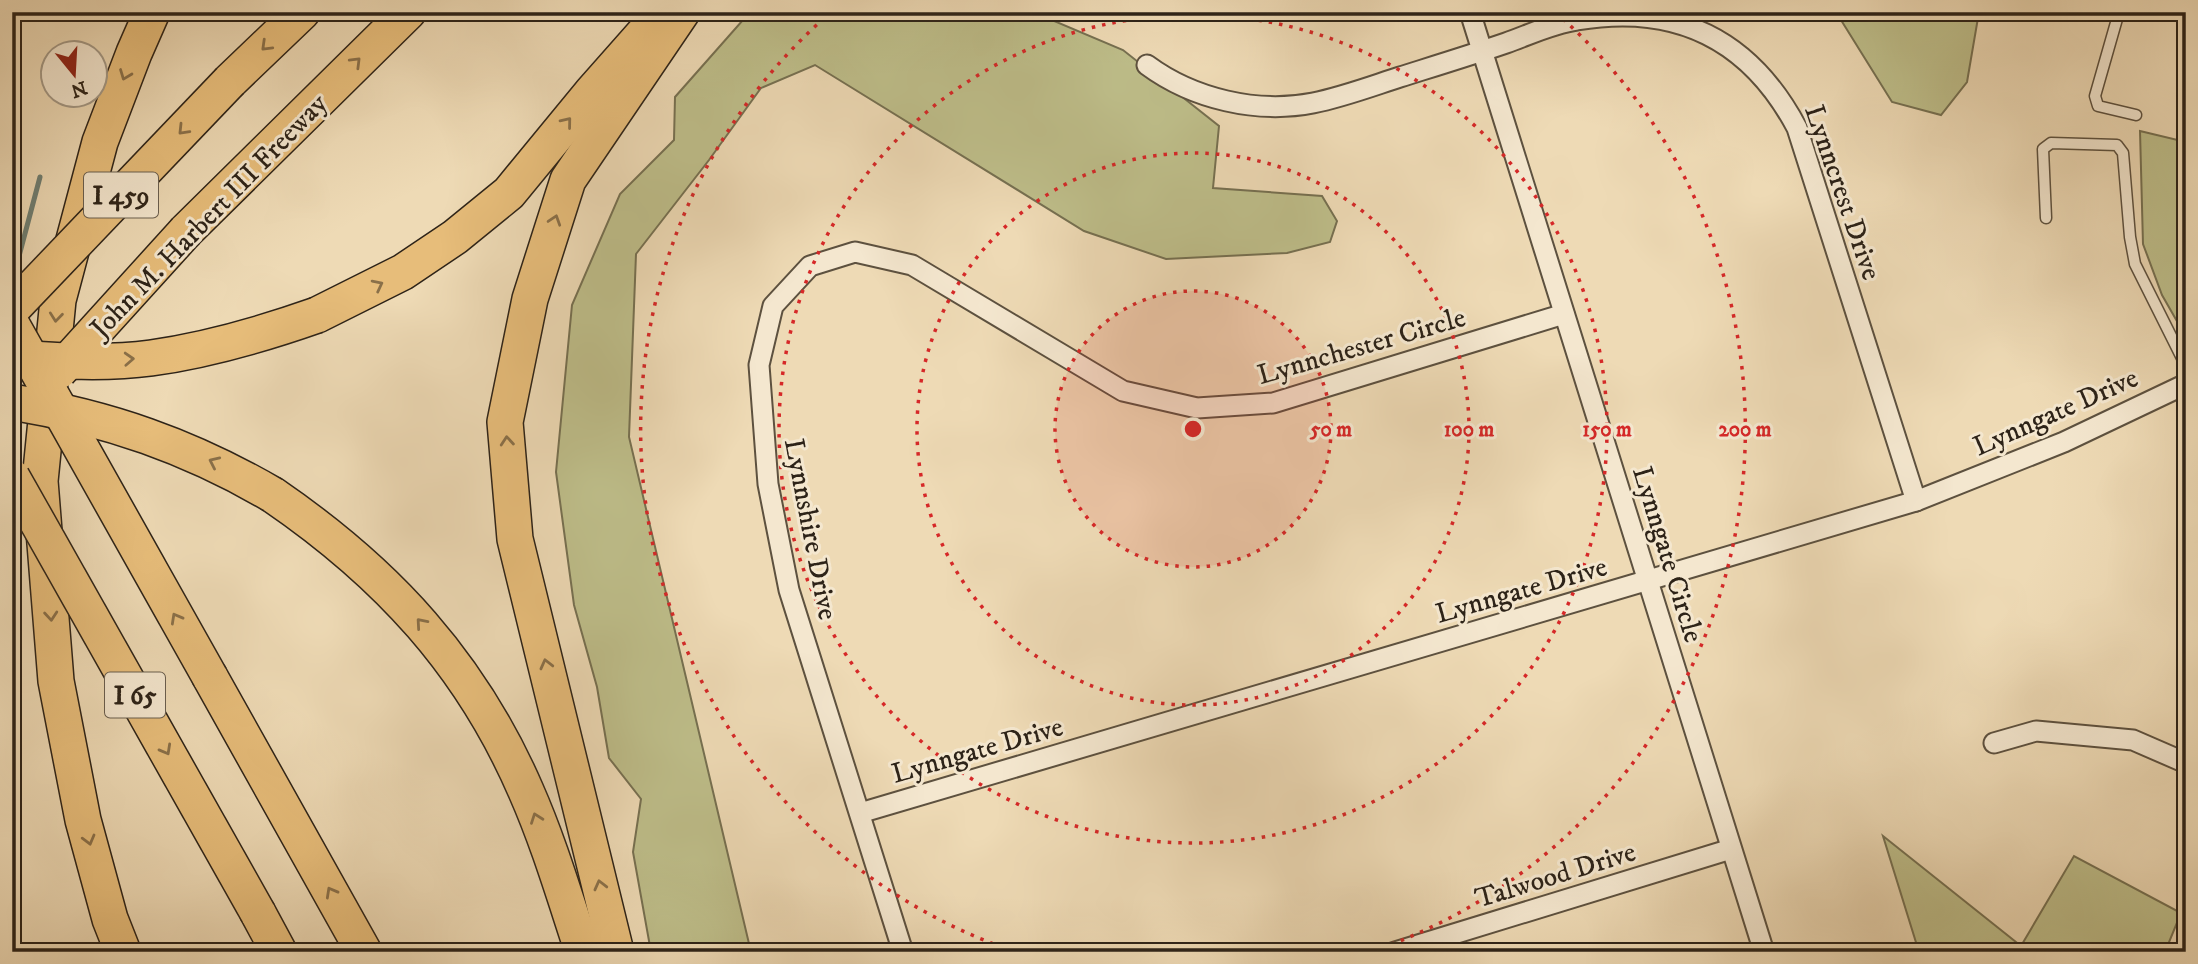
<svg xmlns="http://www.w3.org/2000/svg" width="2198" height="964" font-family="'IM FELL DW Pica',serif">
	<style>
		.green { fill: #bebe8a; stroke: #767051; stroke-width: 2 }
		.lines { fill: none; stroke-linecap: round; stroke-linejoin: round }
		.stream { stroke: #6e7e72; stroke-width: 5 }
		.service-casing { stroke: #5d513f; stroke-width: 13 }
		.minor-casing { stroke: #5d513f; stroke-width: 23 }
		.motorway-casing { stroke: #2d2318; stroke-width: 38 }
		.service { stroke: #f4e7cf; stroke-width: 10 }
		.minor { stroke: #f4e7cf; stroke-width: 19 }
		.motorway { stroke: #e7bd7a; stroke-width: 35 }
		.motorway-bridge-casing { stroke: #2d2318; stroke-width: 38; stroke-linecap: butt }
		.motorway-bridge { stroke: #e7bd7a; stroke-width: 35 }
		.oneway { stroke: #8a7049 }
		.ring { fill: none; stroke: #d62828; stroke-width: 3.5; stroke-dasharray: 3.5 7 }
		.labels { text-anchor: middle; stroke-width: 6; stroke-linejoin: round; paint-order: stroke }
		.shield { fill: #f4e7cf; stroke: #695e4f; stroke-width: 2 }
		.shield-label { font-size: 26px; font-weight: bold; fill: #2d2318 }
		.street-label { font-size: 28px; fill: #2d2318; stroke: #f4e7cf }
		.centre { fill: #d62828; stroke: #f4e7cf; stroke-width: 3.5 }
		.ring-label { font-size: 21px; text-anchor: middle; font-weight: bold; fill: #d62828; stroke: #f4e7cf; stroke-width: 6; stroke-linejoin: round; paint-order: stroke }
	</style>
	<rect width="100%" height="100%" fill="#eedab5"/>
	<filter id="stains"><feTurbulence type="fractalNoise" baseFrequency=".00286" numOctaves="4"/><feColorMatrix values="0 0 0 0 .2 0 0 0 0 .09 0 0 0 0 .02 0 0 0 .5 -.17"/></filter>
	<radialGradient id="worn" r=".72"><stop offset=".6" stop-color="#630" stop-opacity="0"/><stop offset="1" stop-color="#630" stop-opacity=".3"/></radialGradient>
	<g class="green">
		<path d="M 750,12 L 1033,12 L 1123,50 L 1219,126 L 1213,188 L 1322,196 L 1337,221 L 1330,242 L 1287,253 L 1166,259 L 1084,231 L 815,65 L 761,88 L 709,160 L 636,254 L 629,437 L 751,952 L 651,952 L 633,852 L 641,799 L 609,758 L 597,687 L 574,605 L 556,472 L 572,305 L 620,194 L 674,140 L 675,97 Z"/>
		<path d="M 1836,12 L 1979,12 L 1967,82 L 1941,115 L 1892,102 Z"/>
		<path d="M 2140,131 L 2186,142 L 2186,337 L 2162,295 L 2143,244 Z"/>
		<path d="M 1883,836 L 2021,946 L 2074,856 L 2181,913 L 2165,952 L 1919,952 Z"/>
	</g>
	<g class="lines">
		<g class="stream">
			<path d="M 12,229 L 17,257"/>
			<path d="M 15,286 L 18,260 L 40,177"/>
			<path d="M 12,844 L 13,844"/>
		</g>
		<g class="service-casing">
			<g id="service">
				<path d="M 2119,12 L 2095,96 L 2098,106 L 2136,115"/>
				<path d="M 2046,218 L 2043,149 L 2051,143 L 2117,145 L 2123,153 L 2130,237 L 2135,264 L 2186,366"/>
			</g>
		</g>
		<g class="minor-casing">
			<g id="minor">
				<path d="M 1470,12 L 1764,952"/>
				<path d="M 1147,65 C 1193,99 1257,114 1313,103 C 1343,97 1372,86 1400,77 C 1435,66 1471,55 1506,43 C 1529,35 1553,23 1577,20 C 1676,3 1750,39 1797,128 L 1916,501"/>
				<path d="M 1994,743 L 2036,731 L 2133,740 L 2186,763"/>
				<path d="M 860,813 L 1916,501 L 2064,442 L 2186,384"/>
				<path d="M 903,952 L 789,590 L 768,484 L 759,365 L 773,306 L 810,266 L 855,252 L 912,265 L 1123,391 L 1197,408 L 1273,403 L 1564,314"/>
				<path d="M 1395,952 L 1731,849"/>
			</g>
		</g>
		<g class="motorway-casing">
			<g id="motorway">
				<path d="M 230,81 L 302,12"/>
				<path d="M 186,231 L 408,12"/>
				<path d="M 317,315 L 403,272 L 455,237 L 509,193 L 592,92 L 653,23"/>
				<path d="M 273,495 C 387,573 471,664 526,791 C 549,843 565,898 583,952"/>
				<path d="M 210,677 L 364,952"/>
				<path d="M 258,913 L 279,952"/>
				<path d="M 123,952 L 110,919 L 83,820 L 56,681 L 40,481 L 58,300 L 100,142 L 134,53 L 152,12"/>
				<path d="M 616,952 L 515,539 L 505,422 L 530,299 L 568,180 L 682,12"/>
			</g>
		</g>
		<use href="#service" class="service"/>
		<use href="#minor" class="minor"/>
		<use href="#motorway" class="motorway"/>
		<g class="motorway-bridge-casing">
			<g id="motorway-bridge">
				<path d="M 12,309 L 230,81"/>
				<path d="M 12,325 L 210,677"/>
				<path d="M 12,358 C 58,361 106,364 151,358 C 208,350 263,334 317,315"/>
				<path d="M 59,371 L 186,231"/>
				<path d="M 12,402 C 108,418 189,446 273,495"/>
				<path d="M 12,477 L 258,913"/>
			</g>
		</g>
		<use href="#motorway-bridge" class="motorway-bridge"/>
	</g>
	<defs><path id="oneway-chevron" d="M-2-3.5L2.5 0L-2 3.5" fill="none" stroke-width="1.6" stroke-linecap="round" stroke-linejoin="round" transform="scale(1.75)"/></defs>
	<g class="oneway">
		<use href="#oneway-chevron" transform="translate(266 46) rotate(136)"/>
		<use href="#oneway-chevron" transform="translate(356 62) rotate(-45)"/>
		<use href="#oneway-chevron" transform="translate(125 75) rotate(111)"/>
		<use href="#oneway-chevron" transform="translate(567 122) rotate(-51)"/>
		<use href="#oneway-chevron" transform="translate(183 130) rotate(134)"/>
		<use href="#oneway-chevron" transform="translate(555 220) rotate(-72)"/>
		<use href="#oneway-chevron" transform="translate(378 285) rotate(-27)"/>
		<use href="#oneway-chevron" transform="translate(56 317) rotate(96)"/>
		<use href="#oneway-chevron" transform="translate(129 359) rotate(-3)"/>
		<use href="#oneway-chevron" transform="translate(507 441) rotate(-95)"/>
		<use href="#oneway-chevron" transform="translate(214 462) rotate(-155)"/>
		<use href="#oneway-chevron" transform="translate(51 616) rotate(85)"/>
		<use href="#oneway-chevron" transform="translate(176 618) rotate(-119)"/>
		<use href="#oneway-chevron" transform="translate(421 623) rotate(-131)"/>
		<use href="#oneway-chevron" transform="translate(546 664) rotate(-104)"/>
		<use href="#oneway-chevron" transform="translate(166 750) rotate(61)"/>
		<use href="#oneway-chevron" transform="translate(536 818) rotate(-110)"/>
		<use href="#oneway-chevron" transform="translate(89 840) rotate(75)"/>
		<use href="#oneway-chevron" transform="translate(600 885) rotate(-104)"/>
		<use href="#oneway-chevron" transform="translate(331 892) rotate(-119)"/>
	</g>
	<circle cx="1193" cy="429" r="138" fill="#d62828" fill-opacity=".12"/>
	<g class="ring">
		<circle cx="1193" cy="429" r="138"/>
		<circle cx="1193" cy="429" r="276"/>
		<circle cx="1193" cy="429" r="414"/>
		<path d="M1013 951A552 552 0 0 1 831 12M1555 12A552 552 0 0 1 1373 951"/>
	</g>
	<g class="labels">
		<g class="shield">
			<rect x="84" y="172.5" width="74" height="45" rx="5"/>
			<rect x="105" y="672.5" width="60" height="45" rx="5"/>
		</g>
		<g class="shield-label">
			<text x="121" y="204">I 459</text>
			<text x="135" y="704">I 65</text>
		</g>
		<g class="street-label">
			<text transform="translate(1844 192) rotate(71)" y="10">Lynncrest Drive</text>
			<text transform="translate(208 215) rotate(-46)" y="10">John M. Harbert III Freeway</text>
			<text transform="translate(1361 345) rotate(-16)" y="10">Lynnchester Circle</text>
			<text transform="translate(2055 411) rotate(-24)" y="10">Lynngate Drive</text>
			<text transform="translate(812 529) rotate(79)" y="10">Lynnshire Drive</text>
			<text transform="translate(1669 554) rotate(73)" y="10">Lynngate Circle</text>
			<text transform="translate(1521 589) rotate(-16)" y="10">Lynngate Drive</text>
			<text transform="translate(977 749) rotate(-16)" y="10">Lynngate Drive</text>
			<text transform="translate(1555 874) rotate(-17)" y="10">Talwood Drive</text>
		</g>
	</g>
	<circle cx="1193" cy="429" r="10" class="centre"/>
	<g class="ring-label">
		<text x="1331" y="436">50 m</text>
		<text x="1469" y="436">100 m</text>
		<text x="1607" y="436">150 m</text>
		<text x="1745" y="436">200 m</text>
	</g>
	<rect width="2198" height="964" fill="none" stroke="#eedab5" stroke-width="42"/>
	<rect x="14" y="14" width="2170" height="936" fill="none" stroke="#2d2318" stroke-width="3.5"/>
	<rect x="21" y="21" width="2156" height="922" fill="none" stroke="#2d2318" stroke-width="2"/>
	<g transform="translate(74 74) rotate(162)"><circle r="33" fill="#f4e7cf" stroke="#a49986" stroke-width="2"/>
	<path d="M0-5L12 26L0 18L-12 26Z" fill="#8f2418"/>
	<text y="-10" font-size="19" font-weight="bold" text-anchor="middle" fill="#2d2318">N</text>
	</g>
	<rect width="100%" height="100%" filter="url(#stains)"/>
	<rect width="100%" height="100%" fill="url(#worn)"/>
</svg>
